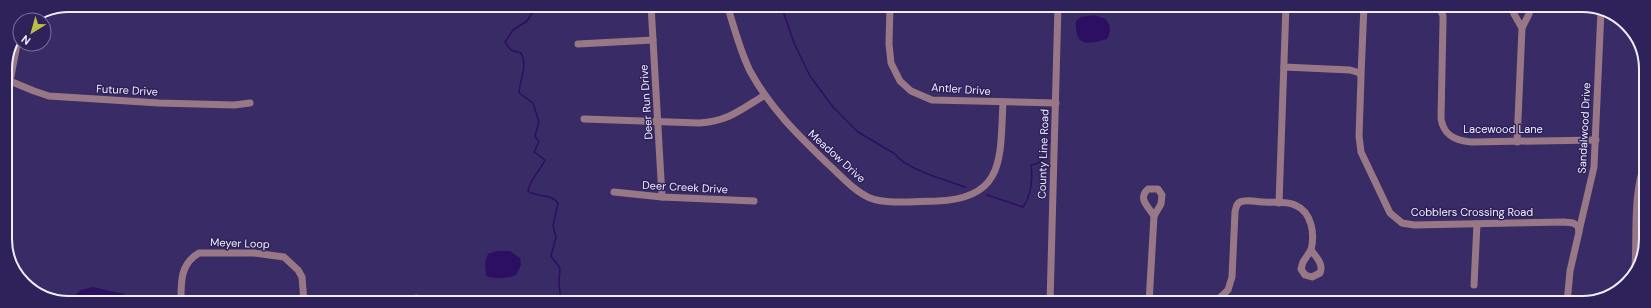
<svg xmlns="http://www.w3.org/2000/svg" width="1651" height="308" font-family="'DM Sans',sans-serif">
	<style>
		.water { fill: #2c0f62 }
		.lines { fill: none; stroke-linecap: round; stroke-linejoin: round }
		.stream { stroke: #2c0f62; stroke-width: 1.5 }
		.street { stroke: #987886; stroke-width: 7 }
		.labels { text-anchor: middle; stroke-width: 3; stroke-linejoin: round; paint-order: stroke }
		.street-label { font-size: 11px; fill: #efeefc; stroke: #2f215a }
		.rim { fill: none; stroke: #efeefc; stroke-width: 2 }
	</style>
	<rect width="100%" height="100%" fill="#392b65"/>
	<g class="water">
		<path d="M 1094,15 L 1106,19 C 1111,27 1111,31 1107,39 C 1086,45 1075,47 1076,21 L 1081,17 Z"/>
		<path d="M 497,251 L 510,251 L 520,258 L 521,265 L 516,275 C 508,279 494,279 486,276 L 485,262 L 488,254 Z"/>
		<path d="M 93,287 L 124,294 L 127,298 L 127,302 L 67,302 L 81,290 Z"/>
	</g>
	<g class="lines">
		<g class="stream">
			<path d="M 537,5 L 527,21 L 513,30 L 505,42 L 511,50 L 521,53 C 528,65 520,79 519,93 L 533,103 L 539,122 L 535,136 L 539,142 L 534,152 L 545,160 C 540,171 530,179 528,191 C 537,198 551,193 558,203 L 553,226 L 556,237 L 551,256 L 560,268 L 559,282 L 561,303"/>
			<path d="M 781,5 L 794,43 L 810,76 L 833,107 L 858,132 L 895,154 C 907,170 946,180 965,187"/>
			<path d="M 987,195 L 1023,207 C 1031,196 1033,178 1031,165 C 1048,162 1043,153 1050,140"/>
		</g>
		<g class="street">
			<path d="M 651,5 L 662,197"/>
			<path d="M 836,5 L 890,9"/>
			<path d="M 890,5 L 889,44 L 891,63 L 900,81 L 911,91 L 932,100 L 1056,103"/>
			<path d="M 1439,6 L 1443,16 L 1443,22 L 1441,119 C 1444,136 1456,141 1471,142 L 1596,140"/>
			<path d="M 1514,6 L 1514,14 L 1522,28 L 1529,14 L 1529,6"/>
			<path d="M 729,11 C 735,31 741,53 750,71 C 770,108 798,135 828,164 C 841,176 854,191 870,198 C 888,205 917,201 937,201 C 1006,199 1000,156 1003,102"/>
			<path d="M 578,44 L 653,40"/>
			<path d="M 1284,67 L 1350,70 L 1360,73 L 1361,78 L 1359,136 L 1361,152 L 1390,213 L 1402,223 L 1414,225 L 1564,222 L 1573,223 L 1578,226 L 1579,232 L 1570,271 L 1567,303"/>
			<path d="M 1361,75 L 1364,5"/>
			<path d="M 5,79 L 34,91 L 49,96 L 159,103 L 234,105 L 250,103"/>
			<path d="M 10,81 L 19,34"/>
			<path d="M 584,119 L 699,123 C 729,121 740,110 765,95"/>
			<path d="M 1517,142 L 1522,28"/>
			<path d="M 1148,189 L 1158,189 L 1162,195 L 1161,204 L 1154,216 C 1149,207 1137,199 1148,189 Z"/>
			<path d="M 614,192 L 662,197 L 754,201"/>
			<path d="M 1279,203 L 1286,5"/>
			<path d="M 1579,231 L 1594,167 L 1601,10"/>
			<path d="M 1311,250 C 1316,257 1324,264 1320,273 L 1312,277 L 1305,275 L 1301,269 L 1303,262 Z"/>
			<path d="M 1644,250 L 1645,231"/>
			<path d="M 1635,267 C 1637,236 1633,192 1645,164"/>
			<path d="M 1474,285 L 1477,224"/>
			<path d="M 416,298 L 418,303"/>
			<path d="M 181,302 C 181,282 180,264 199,253 L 254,253 L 284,257 L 298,270 L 302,277 L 304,302"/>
			<path d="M 1050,303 L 1058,5"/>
			<path d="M 1149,303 L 1154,216"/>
			<path d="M 1214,303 L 1228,290 L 1232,277 L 1235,212 C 1236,208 1236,204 1240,202 C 1246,199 1258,202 1264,202 C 1274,203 1286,201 1295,205 C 1312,212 1315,234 1311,250"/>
		</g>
	</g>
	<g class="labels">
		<g class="street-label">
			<text transform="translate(961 89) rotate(4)" y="4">Antler Drive</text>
			<text transform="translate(127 90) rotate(3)" y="4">Future Drive</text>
			<text transform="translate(646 102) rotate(-94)" y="4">Deer Run Drive</text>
			<text transform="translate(1584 128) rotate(-87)" y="4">Sandalwood Drive</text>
			<text x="1503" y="133">Lacewood Lane</text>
			<text transform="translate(1043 154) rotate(-88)" y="4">County Line Road</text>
			<text transform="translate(837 156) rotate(42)" y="4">Meadow Drive</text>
			<text transform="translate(685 187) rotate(3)" y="4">Deer Creek Drive</text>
			<text x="1472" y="216">Cobblers Crossing Road</text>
			<text transform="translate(240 243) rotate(2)" y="4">Meyer Loop</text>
		</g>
	</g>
	<path d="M0 0H1651V308H0ZM69 12H1582A57 57 0 0 1 1639 69V239A57 57 0 0 1 1582 296H69A57 57 0 0 1 12 239V69A57 57 0 0 1 69 12Z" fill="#2f215a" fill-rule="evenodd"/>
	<path class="rim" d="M69 12H1582A57 57 0 0 1 1639 69V239A57 57 0 0 1 1582 296H69A57 57 0 0 1 12 239V69A57 57 0 0 1 69 12Z"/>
	<g transform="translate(32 32) rotate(217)"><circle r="19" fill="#2f215a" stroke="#7c739b"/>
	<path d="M0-3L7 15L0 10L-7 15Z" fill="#bcbf43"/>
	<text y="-6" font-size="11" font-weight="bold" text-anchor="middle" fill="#efeefc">N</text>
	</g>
</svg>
